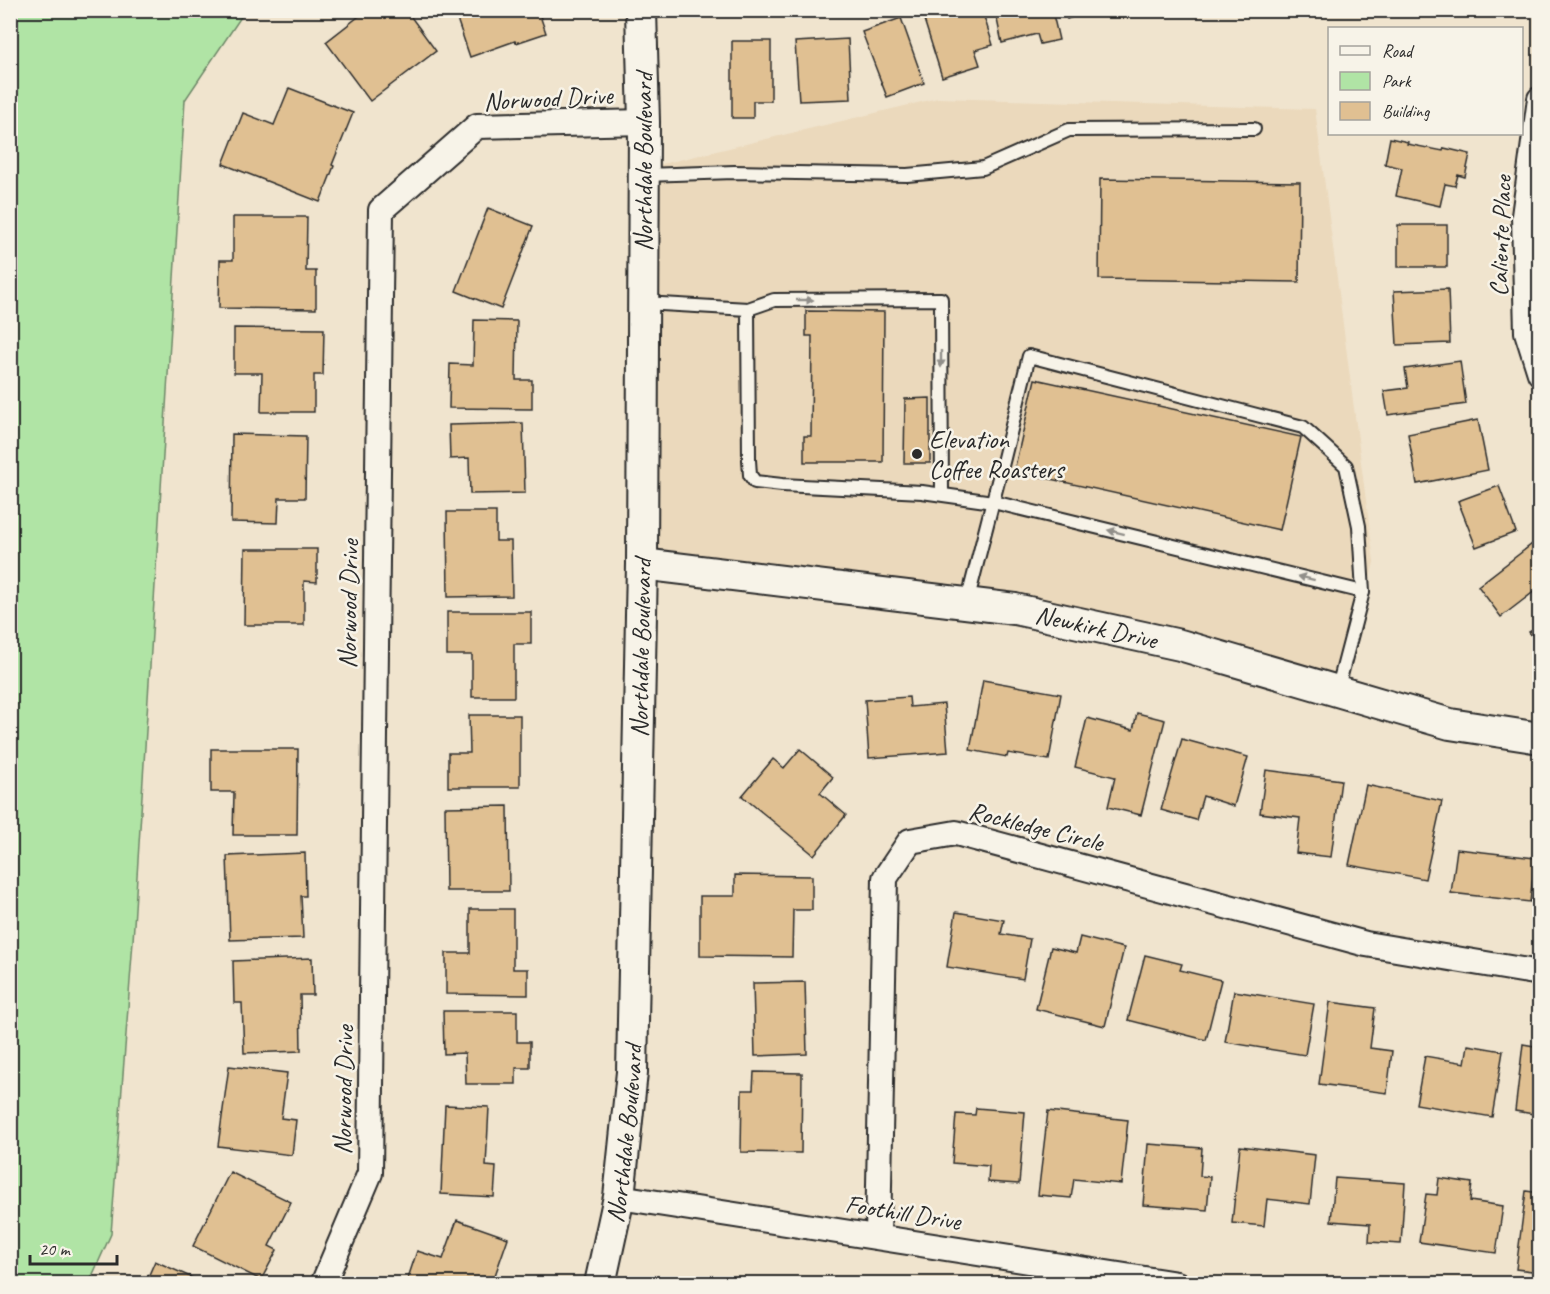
<svg xmlns="http://www.w3.org/2000/svg" width="1550" height="1294" font-family="Caveat,sans-serif">
	<style>
		.built { fill: #ebd9bc }
		.green { fill: #b0e4a5; stroke: #6e8868; stroke-width: 1.5 }
		.building { fill: #e0c092; stroke: #2b2b2b; stroke-width: 1.5 }
		.lines { fill: none; stroke-linecap: round; stroke-linejoin: round }
		.service-casing { stroke: #2b2b2b; stroke-width: 16 }
		.minor-casing { stroke: #2b2b2b; stroke-width: 28 }
		.tertiary-casing { stroke: #2b2b2b; stroke-width: 34 }
		.service { stroke: #f7f3e8; stroke-width: 12 }
		.minor { stroke: #f7f3e8; stroke-width: 24 }
		.tertiary { stroke: #f7f3e8; stroke-width: 30 }
		.oneway { fill: #918f8a }
		.poi-dot { fill: #2b2b2b; stroke: #f7f3e8; stroke-width: 2 }
		.labels { text-anchor: middle; stroke-width: 5; stroke-linejoin: round; paint-order: stroke }
		.street-label { font-size: 26px; fill: #2b2b2b; stroke: #f7f3e8 }
		.poi-label { font-size: 26px; fill: #2b2b2b; stroke: #f7f3e8; text-anchor: start }
	</style>
	<rect width="100%" height="100%" fill="#f0e4ce"/>
	<filter id="ink" filterUnits="userSpaceOnUse"><feTurbulence type="fractalNoise" baseFrequency=".0167" numOctaves="2"/><feDisplacementMap in="SourceGraphic" scale="12" xChannelSelector="R" yChannelSelector="G"/><feConvolveMatrix kernelMatrix="1 2 1 2 8 2 1 2 1" color-interpolation-filters="sRGB"/></filter>
	<g filter="url(#ink)">
		<path class="built" d="M 938,98 L 1315,109 L 1374,562 L 1347,677 L 1183,629 L 1017,593 L 657,549 L 658,165 Z"/>
		<path class="green" d="M 10,11 L 245,11 L 185,100 L 133,941 L 111,1234 L 89,1283 L 11,1283 Z"/>
		<g class="building">
			<path d="M 367,10 L 406,10 L 436,51 L 370,101 L 326,42 Z"/>
			<path d="M 454,10 L 538,10 L 546,33 L 516,43 L 515,41 L 470,57 Z"/>
			<path d="M 921,10 L 982,10 L 993,45 L 975,50 L 980,65 L 942,77 Z"/>
			<path d="M 995,10 L 1052,10 L 1059,40 L 1040,44 L 1037,34 L 1002,43 Z"/>
			<path d="M 1063,10 L 1092,10 L 1067,19 Z"/>
			<path d="M 901,18 L 924,83 L 887,97 L 862,32 Z"/>
			<path d="M 848,39 L 851,99 L 799,101 L 795,42 Z"/>
			<path d="M 732,41 L 771,41 L 771,101 L 753,101 L 753,118 L 732,118 Z"/>
			<path d="M 289,88 L 353,113 L 332,165 L 334,166 L 320,202 L 223,164 L 243,113 L 274,125 Z"/>
			<path d="M 1390,138 L 1408,142 L 1407,144 L 1443,151 L 1444,148 L 1470,154 L 1465,177 L 1458,175 L 1455,186 L 1445,184 L 1440,206 L 1396,196 L 1402,168 L 1385,164 Z"/>
			<path d="M 1100,179 L 1300,182 L 1299,282 L 1099,279 Z"/>
			<path d="M 488,208 L 533,226 L 501,309 L 456,291 Z"/>
			<path d="M 233,217 L 307,217 L 306,271 L 316,271 L 316,309 L 219,308 L 220,260 L 233,260 Z"/>
			<rect x="1398" y="225" width="49" height="42"/>
			<path d="M 1448,289 L 1450,343 L 1397,345 L 1394,291 Z"/>
			<path d="M 806,311 L 884,312 L 883,462 L 804,462 L 804,436 L 811,436 L 812,336 L 806,336 Z"/>
			<path d="M 474,320 L 517,321 L 516,380 L 532,380 L 532,409 L 449,408 L 450,364 L 473,365 Z"/>
			<path d="M 234,328 L 324,329 L 323,375 L 314,375 L 314,412 L 261,412 L 262,373 L 234,373 Z"/>
			<path d="M 1460,361 L 1466,404 L 1388,415 L 1384,391 L 1408,388 L 1405,369 Z"/>
			<path d="M 1035,379 L 1301,437 L 1280,530 L 1014,471 Z"/>
			<path d="M 930,398 L 930,463 L 904,463 L 905,399 Z"/>
			<path d="M 1478,420 L 1488,470 L 1417,484 L 1408,434 Z"/>
			<path d="M 523,423 L 525,493 L 470,494 L 469,458 L 450,459 L 449,425 Z"/>
			<path d="M 232,434 L 306,436 L 305,498 L 279,498 L 278,523 L 231,522 Z"/>
			<path d="M 1499,486 L 1516,532 L 1476,547 L 1458,501 Z"/>
			<path d="M 447,512 L 496,512 L 496,541 L 511,541 L 512,596 L 448,597 Z"/>
			<path d="M 1536,541 L 1540,545 L 1540,587 L 1501,617 L 1478,586 Z"/>
			<path d="M 245,549 L 317,549 L 317,582 L 304,581 L 304,625 L 244,625 Z"/>
			<path d="M 447,612 L 531,612 L 531,644 L 514,644 L 514,697 L 472,697 L 472,655 L 447,655 Z"/>
			<path d="M 1540,625 L 1540,648 L 1529,632 Z"/>
			<path d="M 983,680 L 1061,694 L 1049,760 L 1008,753 L 1007,757 L 970,750 Z"/>
			<path d="M 909,697 L 910,707 L 944,704 L 948,752 L 869,758 L 865,700 Z"/>
			<path d="M 1137,713 L 1165,720 L 1141,815 L 1108,807 L 1115,777 L 1075,767 L 1087,718 L 1133,730 Z"/>
			<path d="M 469,715 L 520,715 L 520,787 L 448,787 L 448,753 L 470,753 Z"/>
			<path d="M 1182,739 L 1248,757 L 1234,806 L 1203,796 L 1196,820 L 1161,810 Z"/>
			<path d="M 211,749 L 298,749 L 297,835 L 233,835 L 234,792 L 211,792 Z"/>
			<path d="M 800,749 L 833,777 L 820,793 L 846,815 L 814,855 L 742,796 L 773,759 L 784,768 Z"/>
			<path d="M 1266,770 L 1341,780 L 1331,857 L 1296,853 L 1300,818 L 1260,813 Z"/>
			<path d="M 1366,785 L 1442,801 L 1425,879 L 1349,865 Z"/>
			<path d="M 508,806 L 509,891 L 446,891 L 445,807 Z"/>
			<path d="M 1457,849 L 1535,858 L 1530,902 L 1451,893 Z"/>
			<path d="M 305,853 L 306,896 L 301,896 L 303,938 L 230,940 L 227,856 Z"/>
			<path d="M 735,875 L 812,876 L 812,910 L 793,910 L 792,957 L 700,956 L 700,896 L 735,896 Z"/>
			<path d="M 470,909 L 513,909 L 513,969 L 528,969 L 528,995 L 446,994 L 446,953 L 470,953 Z"/>
			<path d="M 956,912 L 1004,920 L 1001,934 L 1030,939 L 1023,979 L 947,967 Z"/>
			<path d="M 1080,937 L 1124,948 L 1105,1026 L 1036,1009 L 1051,947 L 1076,953 Z"/>
			<path d="M 1145,955 L 1182,964 L 1180,970 L 1221,980 L 1206,1040 L 1128,1020 Z"/>
			<path d="M 312,958 L 313,995 L 300,995 L 301,1051 L 244,1053 L 242,1003 L 234,1003 L 233,961 Z"/>
			<path d="M 805,982 L 807,1054 L 755,1056 L 753,983 Z"/>
			<path d="M 1234,991 L 1314,1004 L 1305,1055 L 1225,1042 Z"/>
			<path d="M 1330,1002 L 1375,1008 L 1370,1048 L 1392,1051 L 1387,1093 L 1319,1084 Z"/>
			<path d="M 443,1011 L 517,1011 L 517,1042 L 530,1042 L 530,1068 L 516,1068 L 516,1084 L 466,1084 L 465,1053 L 444,1054 Z"/>
			<path d="M 1523,1044 L 1540,1047 L 1540,1115 L 1515,1111 Z"/>
			<path d="M 1468,1045 L 1503,1051 L 1492,1117 L 1416,1104 L 1425,1056 L 1465,1063 Z"/>
			<path d="M 229,1066 L 287,1073 L 281,1118 L 296,1120 L 292,1155 L 218,1146 Z"/>
			<path d="M 754,1072 L 802,1073 L 801,1153 L 741,1152 L 742,1090 L 753,1090 Z"/>
			<path d="M 445,1105 L 489,1107 L 486,1166 L 496,1167 L 494,1197 L 441,1194 Z"/>
			<path d="M 976,1108 L 1025,1112 L 1019,1184 L 988,1182 L 989,1166 L 952,1163 L 956,1114 L 975,1115 Z"/>
			<path d="M 1048,1111 L 1128,1120 L 1121,1184 L 1074,1179 L 1071,1198 L 1038,1195 Z"/>
			<path d="M 1148,1144 L 1202,1148 L 1200,1176 L 1210,1177 L 1207,1210 L 1143,1205 Z"/>
			<path d="M 1240,1146 L 1315,1155 L 1310,1204 L 1267,1199 L 1264,1226 L 1232,1223 Z"/>
			<path d="M 230,1172 L 291,1202 L 269,1246 L 277,1250 L 261,1280 L 193,1246 Z"/>
			<path d="M 1335,1178 L 1405,1183 L 1401,1244 L 1369,1242 L 1370,1224 L 1331,1221 Z"/>
			<path d="M 1439,1178 L 1472,1183 L 1470,1201 L 1503,1206 L 1496,1253 L 1419,1242 L 1426,1194 L 1437,1195 Z"/>
			<path d="M 1526,1191 L 1540,1193 L 1540,1272 L 1516,1269 Z"/>
			<path d="M 457,1220 L 508,1238 L 492,1284 L 406,1284 L 417,1251 L 443,1259 Z"/>
			<path d="M 155,1261 L 206,1284 L 145,1284 Z"/>
		</g>
		<g class="lines">
			<g class="service-casing">
				<g id="service">
					<path d="M 645,175 L 734,172 L 907,175 L 983,168 L 1069,130 L 1254,129"/>
					<path d="M 644,303 L 748,309 L 749,460 L 750,475 L 755,482 L 782,485 L 922,492 L 993,502 L 1363,592"/>
					<path d="M 748,309 L 774,300 L 941,299 L 942,494"/>
					<path d="M 967,602 L 1004,458 L 1029,356 L 1303,427 L 1346,466 L 1359,526 L 1363,592 L 1337,691"/>
				</g>
			</g>
			<g class="minor-casing">
				<g id="minor">
					<path d="M 1540,99 L 1524,216 L 1527,332 L 1540,373"/>
					<path d="M 619,1197 L 1177,1284"/>
					<path d="M 878,1237 L 885,878 L 910,841 L 956,833 L 1366,944 L 1540,973"/>
					<path d="M 323,1284 L 370,1173 L 381,210 L 477,126 L 644,122"/>
				</g>
			</g>
			<g class="tertiary-casing">
				<g id="tertiary">
					<path id="s1" d="M 642,564 L 1015,609 L 1180,645 L 1450,724 L 1540,738"/>
					<path id="s2" d="M 600,1284 L 619,1197 L 632,1072 L 642,564 L 644,122 L 641,10"/>
				</g>
			</g>
			<use href="#service" class="service"/>
			<use href="#minor" class="minor"/>
			<use href="#tertiary" class="tertiary"/>
		</g>
		<defs><path id="oneway-solid" d="M-6-.8H1V-3.2L6.5 0L1 3.2V.8H-6Z" transform="scale(1.5)"/></defs>
		<g class="oneway">
			<use href="#oneway-solid" transform="translate(805 300)"/>
			<use href="#oneway-solid" transform="translate(941 359) rotate(90)"/>
			<use href="#oneway-solid" transform="translate(1116 532) rotate(-166)"/>
			<use href="#oneway-solid" transform="translate(1306 578) rotate(-166)"/>
		</g>
	</g>
	<circle class="poi-dot" cx="917" cy="454" r="6"/>
	<g class="labels">
		<g class="street-label">
			<text transform="translate(548 98) rotate(-3)" y="9">Norwood Drive</text>
			<text transform="translate(643 162) rotate(-90)" y="9">Northdale Boulevard</text>
			<text transform="translate(1500 236) rotate(-88)" y="9">Caliente Place</text>
			<text transform="translate(348 604) rotate(-89)" y="9">Norwood Drive</text>
			<text dy="9" stroke="none"><textPath href="#s1" startOffset="459">Newkirk Drive</textPath></text>
			<text dy="9" stroke="none"><textPath href="#s2" startOffset="639">Northdale Boulevard</textPath></text>
			<text transform="translate(1036 826) rotate(14)" y="9">Rockledge Circle</text>
			<text transform="translate(343 1090) rotate(-89)" y="9">Norwood Drive</text>
			<text dy="9" stroke="none"><textPath href="#s2" startOffset="153">Northdale Boulevard</textPath></text>
			<text transform="translate(903 1212) rotate(9)" y="9">Foothill Drive</text>
		</g>
		<g class="poi-label">
			<text x="929" y="448">Elevation<tspan x="929" dy="30">Coffee Roasters</tspan></text>
		</g>
	</g>
	<rect width="1550" height="1294" fill="none" stroke="#f7f3e8" stroke-width="36"/>
	<rect x="18" y="18" width="1514" height="1258" fill="none" stroke="#2b2b2b" stroke-width="2" filter="url(#ink)"/>
	<rect x="1328" y="27" width="195" height="108" fill="#f7f3e8" stroke="#a5a39c" stroke-width="1.5"/>
	<rect x="1340" y="46" width="30" height="9" fill="#f7f3e8" stroke="#a5a39c" stroke-width="1.5"/>
	<text x="1382" y="57" font-size="18" fill="#2b2b2b">Road</text>
	<rect x="1340" y="72" width="30" height="18" fill="#b0e4a5" stroke="#a5a39c" stroke-width="1.5"/>
	<text x="1382" y="87" font-size="18" fill="#2b2b2b">Park</text>
	<rect x="1340" y="102" width="30" height="18" fill="#e0c092" stroke="#a5a39c" stroke-width="1.5"/>
	<text x="1382" y="117" font-size="18" fill="#2b2b2b">Building</text>
	<path d="M30 1255v9h87v-9" fill="none" stroke="#2b2b2b" stroke-width="3"/>
	<text x="39" y="1255" font-size="18" fill="#2b2b2b" stroke="#f7f3e8" stroke-width="4.5" paint-order="stroke">20 m</text>
</svg>
